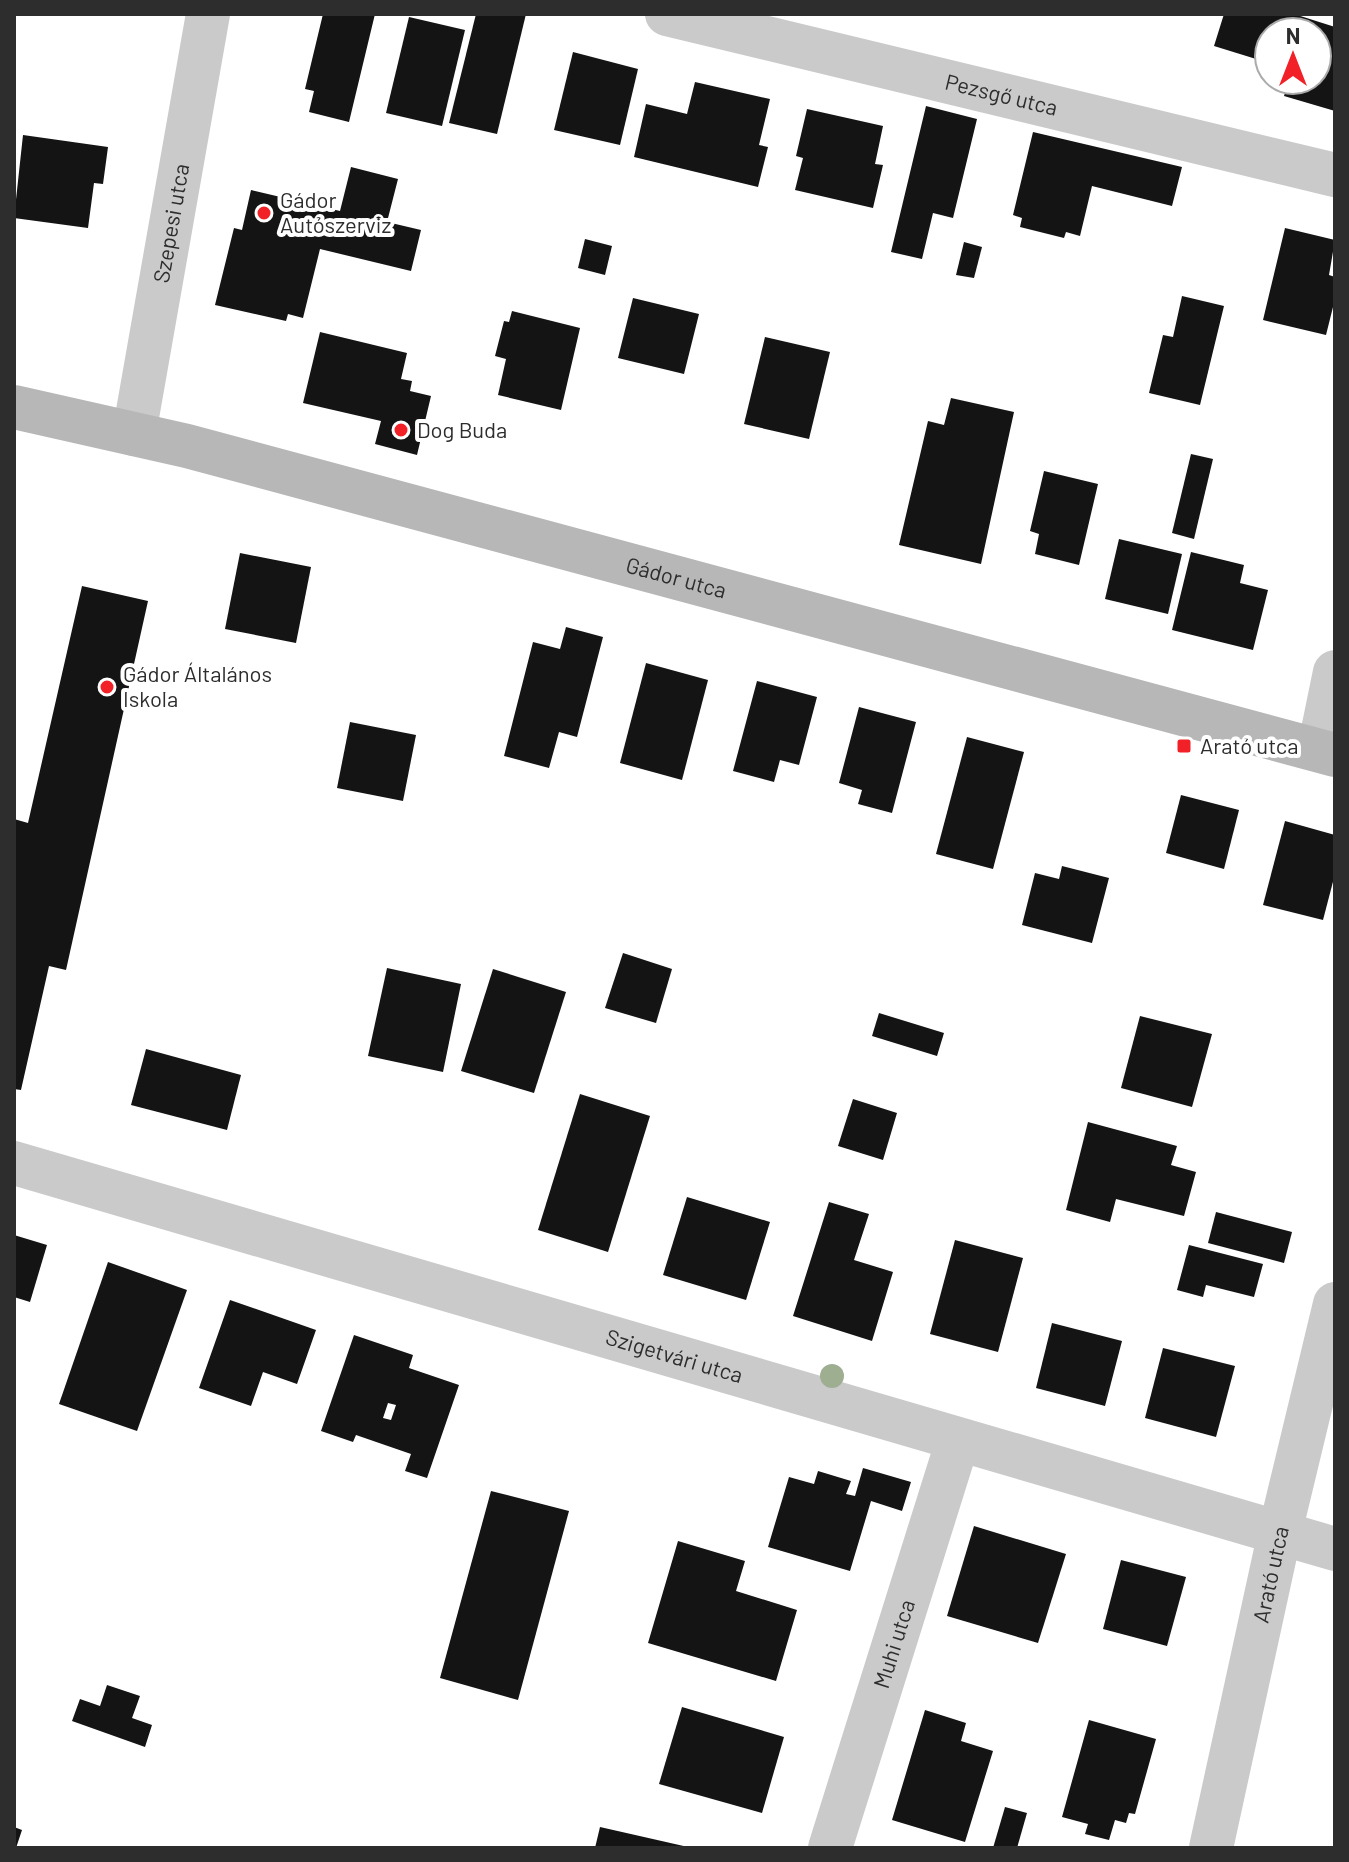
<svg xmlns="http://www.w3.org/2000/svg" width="1349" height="1862" font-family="Barlow,sans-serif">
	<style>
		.building { fill: #141414; fill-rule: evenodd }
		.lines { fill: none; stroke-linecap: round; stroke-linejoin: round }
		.street { stroke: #cacaca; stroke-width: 44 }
		.secondary { stroke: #b7b7b7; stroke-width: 44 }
		.tree { fill: #9dae91 }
		.poi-dot { fill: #f12127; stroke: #fff; stroke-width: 3 }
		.labels { text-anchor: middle; stroke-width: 8; stroke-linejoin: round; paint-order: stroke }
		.street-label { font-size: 22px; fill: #2d2d2d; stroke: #fff }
		.poi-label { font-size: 22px; fill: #2d2d2d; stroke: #fff; text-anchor: start }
	</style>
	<rect width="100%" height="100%" fill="#fff"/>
	<g class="building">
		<path d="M 323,14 L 375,14 L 349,122 L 309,112 L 314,91 L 305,89 Z"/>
		<path d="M 476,14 L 526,14 L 497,134 L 449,123 Z"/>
		<path d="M 1224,14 L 1294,14 L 1335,27 L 1335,111 L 1284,96 L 1289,80 L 1317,80 L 1317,32 L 1269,32 L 1269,63 L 1214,46 Z"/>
		<path d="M 409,17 L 465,30 L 442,126 L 386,113 Z"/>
		<path d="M 573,52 L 638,69 L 620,145 L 554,130 Z"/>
		<path d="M 695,82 L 770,99 L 759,145 L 768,147 L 758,187 L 634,157 L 646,104 L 687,114 Z"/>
		<path d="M 926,106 L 977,119 L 953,218 L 933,213 L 922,259 L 891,252 Z"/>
		<path d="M 807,109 L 883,126 L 875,164 L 883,165 L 873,208 L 795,190 L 803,158 L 796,156 Z"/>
		<path d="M 1033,132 L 1182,167 L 1172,206 L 1092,186 L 1080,236 L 1066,232 L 1064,238 L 1020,227 L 1022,218 L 1013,215 Z"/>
		<path d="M 23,135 L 108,147 L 103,184 L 94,183 L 88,228 L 14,218 Z"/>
		<path d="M 351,167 L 398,179 L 387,222 L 421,230 L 411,271 L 320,249 L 303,318 L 288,314 L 286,321 L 215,305 L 234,228 L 242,230 L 251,190 L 340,211 Z"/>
		<path d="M 1285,228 L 1335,240 L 1329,275 L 1335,277 L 1335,299 L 1326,335 L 1263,320 Z"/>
		<path d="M 585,239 L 612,246 L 605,275 L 578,268 Z"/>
		<path d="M 964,242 L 982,247 L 974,278 L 956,275 Z"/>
		<path d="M 1182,296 L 1224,306 L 1200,405 L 1149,393 L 1163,335 L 1173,337 Z"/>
		<path d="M 633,298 L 699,314 L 684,374 L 618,358 Z"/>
		<path d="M 512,311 L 580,328 L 561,410 L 498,395 L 506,359 L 495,356 L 504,321 L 509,322 Z"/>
		<path d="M 320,332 L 407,353 L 401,379 L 412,381 L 410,391 L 431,396 L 417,455 L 375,444 L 381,421 L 303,403 Z"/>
		<path d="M 765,337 L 830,352 L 809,439 L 744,424 Z"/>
		<path d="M 951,398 L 1014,412 L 981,564 L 899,545 L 928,421 L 944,425 Z"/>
		<path d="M 1191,454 L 1213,459 L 1194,539 L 1172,533 Z"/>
		<path d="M 1044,471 L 1098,484 L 1079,565 L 1035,554 L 1039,534 L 1030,531 Z"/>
		<path d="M 1119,539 L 1182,554 L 1168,614 L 1105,599 Z"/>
		<path d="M 1191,552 L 1244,565 L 1240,583 L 1268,590 L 1253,650 L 1172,630 Z"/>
		<path d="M 240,553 L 311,567 L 296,643 L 225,629 Z"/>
		<path d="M 82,586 L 148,601 L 66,970 L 49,966 L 21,1090 L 14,1089 L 14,819 L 28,823 Z"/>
		<path d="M 566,627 L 603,637 L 577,737 L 559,732 L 549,768 L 504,756 L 533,642 L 560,649 Z"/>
		<path d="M 646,663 L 708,680 L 682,780 L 620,763 Z"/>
		<path d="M 757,681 L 817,697 L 799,765 L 780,760 L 774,782 L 733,771 Z"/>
		<path d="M 859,707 L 916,722 L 892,813 L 858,804 L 862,790 L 839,783 Z"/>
		<path d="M 350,722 L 416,735 L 403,801 L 337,788 Z"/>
		<path d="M 967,737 L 1024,752 L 993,869 L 936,854 Z"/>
		<path d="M 1181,795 L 1239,810 L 1224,869 L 1166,853 Z"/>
		<path d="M 1285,821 L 1335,835 L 1335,874 L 1323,920 L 1263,905 Z"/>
		<path d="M 1062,866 L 1109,878 L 1092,943 L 1022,925 L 1035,873 L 1059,879 Z"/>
		<path d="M 623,953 L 672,969 L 656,1023 L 605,1008 Z"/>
		<path d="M 387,968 L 461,984 L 443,1072 L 368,1056 Z"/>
		<path d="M 493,969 L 566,992 L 534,1093 L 461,1071 Z"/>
		<path d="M 879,1013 L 944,1033 L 937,1056 L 872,1036 Z"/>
		<path d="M 1140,1016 L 1212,1034 L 1192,1107 L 1121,1088 Z"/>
		<path d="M 146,1049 L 241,1075 L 227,1130 L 131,1105 Z"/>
		<path d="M 580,1094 L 650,1116 L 608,1252 L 538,1230 Z"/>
		<path d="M 853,1099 L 897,1113 L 883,1160 L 838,1146 Z"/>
		<path d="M 1088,1122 L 1177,1146 L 1171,1165 L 1196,1172 L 1184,1216 L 1116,1199 L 1110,1222 L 1066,1210 Z"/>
		<path d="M 687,1197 L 770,1222 L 746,1300 L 663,1275 Z"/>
		<path d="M 829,1202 L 869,1214 L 854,1260 L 893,1272 L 872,1341 L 793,1316 Z"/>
		<path d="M 1216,1212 L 1292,1232 L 1284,1263 L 1208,1243 Z"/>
		<path d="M 14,1235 L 47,1245 L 30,1302 L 14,1297 Z"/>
		<path d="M 955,1240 L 1023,1258 L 998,1352 L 930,1334 Z"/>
		<path d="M 1189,1245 L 1263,1264 L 1254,1297 L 1206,1285 L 1203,1297 L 1177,1290 Z"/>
		<path d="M 108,1262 L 187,1290 L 137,1431 L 59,1404 Z"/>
		<path d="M 230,1300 L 316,1330 L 297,1384 L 263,1372 L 251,1406 L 199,1388 Z"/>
		<path d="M 1052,1323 L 1122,1341 L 1105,1406 L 1036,1388 Z"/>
		<path d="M 354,1335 L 413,1355 L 409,1368 L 459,1385 L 427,1478 L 405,1471 L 411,1454 L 356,1435 L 353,1442 L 321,1431 ZM 388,1403 L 396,1405 L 391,1420 L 383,1418 Z"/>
		<path d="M 1163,1348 L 1235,1366 L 1216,1437 L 1145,1418 Z"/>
		<path d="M 863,1468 L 911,1482 L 902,1511 L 871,1501 L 850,1571 L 768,1547 L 789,1477 L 814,1484 L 818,1471 L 851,1481 L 846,1494 L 855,1496 Z"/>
		<path d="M 491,1491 L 569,1511 L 518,1700 L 440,1678 Z"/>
		<path d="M 974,1526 L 1066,1554 L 1038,1643 L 947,1616 Z"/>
		<path d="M 678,1541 L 745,1561 L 736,1591 L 797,1610 L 776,1681 L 648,1643 Z"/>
		<path d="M 1121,1560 L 1186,1577 L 1167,1646 L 1103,1629 Z"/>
		<path d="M 107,1685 L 140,1696 L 132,1718 L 152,1725 L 145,1747 L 72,1721 L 80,1699 L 100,1706 Z"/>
		<path d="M 682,1707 L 784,1737 L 762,1813 L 659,1784 Z"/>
		<path d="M 925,1710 L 966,1723 L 961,1741 L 993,1751 L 965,1842 L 892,1820 Z"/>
		<path d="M 1089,1720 L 1156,1739 L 1135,1814 L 1129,1813 L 1126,1823 L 1115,1820 L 1109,1840 L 1085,1834 L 1088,1824 L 1062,1817 Z"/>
		<path d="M 1005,1807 L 1027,1813 L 1017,1848 L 993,1848 Z"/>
		<path d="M 14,1827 L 22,1830 L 16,1848 L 14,1848 Z"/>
		<path d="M 600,1827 L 688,1847 L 687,1848 L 595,1848 Z"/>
	</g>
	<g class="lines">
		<g class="street">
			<path id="s1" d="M 667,14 L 1335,175"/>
			<path id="s2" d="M 134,434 L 208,14"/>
			<path d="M 1319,750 L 1335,672"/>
			<path id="s3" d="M 14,1163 L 1335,1549"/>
			<path id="s4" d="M 830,1848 L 958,1440"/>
			<path id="s5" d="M 1211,1848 L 1280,1532 L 1335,1304"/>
		</g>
		<path class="secondary" id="s6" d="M 14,407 L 187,446 L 1335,755"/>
	</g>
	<circle class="tree" cx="832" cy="1376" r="12"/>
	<g class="poi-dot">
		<circle cx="264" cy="213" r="8"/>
		<circle cx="401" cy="430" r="8"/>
		<circle cx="107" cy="687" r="8"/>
		<rect x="1176" y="738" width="16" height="16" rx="4"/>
	</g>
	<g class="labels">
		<g class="street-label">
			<text dy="8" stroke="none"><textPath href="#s1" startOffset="344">Pezsgő utca</textPath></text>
			<text dy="8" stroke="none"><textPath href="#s2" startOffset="214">Szepesi utca</textPath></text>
			<text dy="8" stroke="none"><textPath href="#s6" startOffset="684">Gádor utca</textPath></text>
			<text dy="8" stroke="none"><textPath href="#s3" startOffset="688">Szigetvári utca</textPath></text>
			<text dy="8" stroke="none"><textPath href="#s5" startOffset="280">Arató utca</textPath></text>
			<text dy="8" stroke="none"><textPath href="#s4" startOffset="214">Muhi utca</textPath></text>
		</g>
		<g class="poi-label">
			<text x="280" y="208">Gádor<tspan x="280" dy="25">Autószerviz</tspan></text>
			<text x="417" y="438">Dog Buda</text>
			<text x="123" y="682">Gádor Általános<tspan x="123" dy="25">Iskola</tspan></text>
			<text x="1200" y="754">Arató utca</text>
		</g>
	</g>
	<rect width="1349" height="1862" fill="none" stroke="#2d2d2d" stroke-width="32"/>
	<g transform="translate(1293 56)"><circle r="38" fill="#ffffff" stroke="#ababab" stroke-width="2"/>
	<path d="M0-6L14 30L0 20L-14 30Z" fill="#f12127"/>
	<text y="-12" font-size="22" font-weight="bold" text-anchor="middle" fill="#2d2d2d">N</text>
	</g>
</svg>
